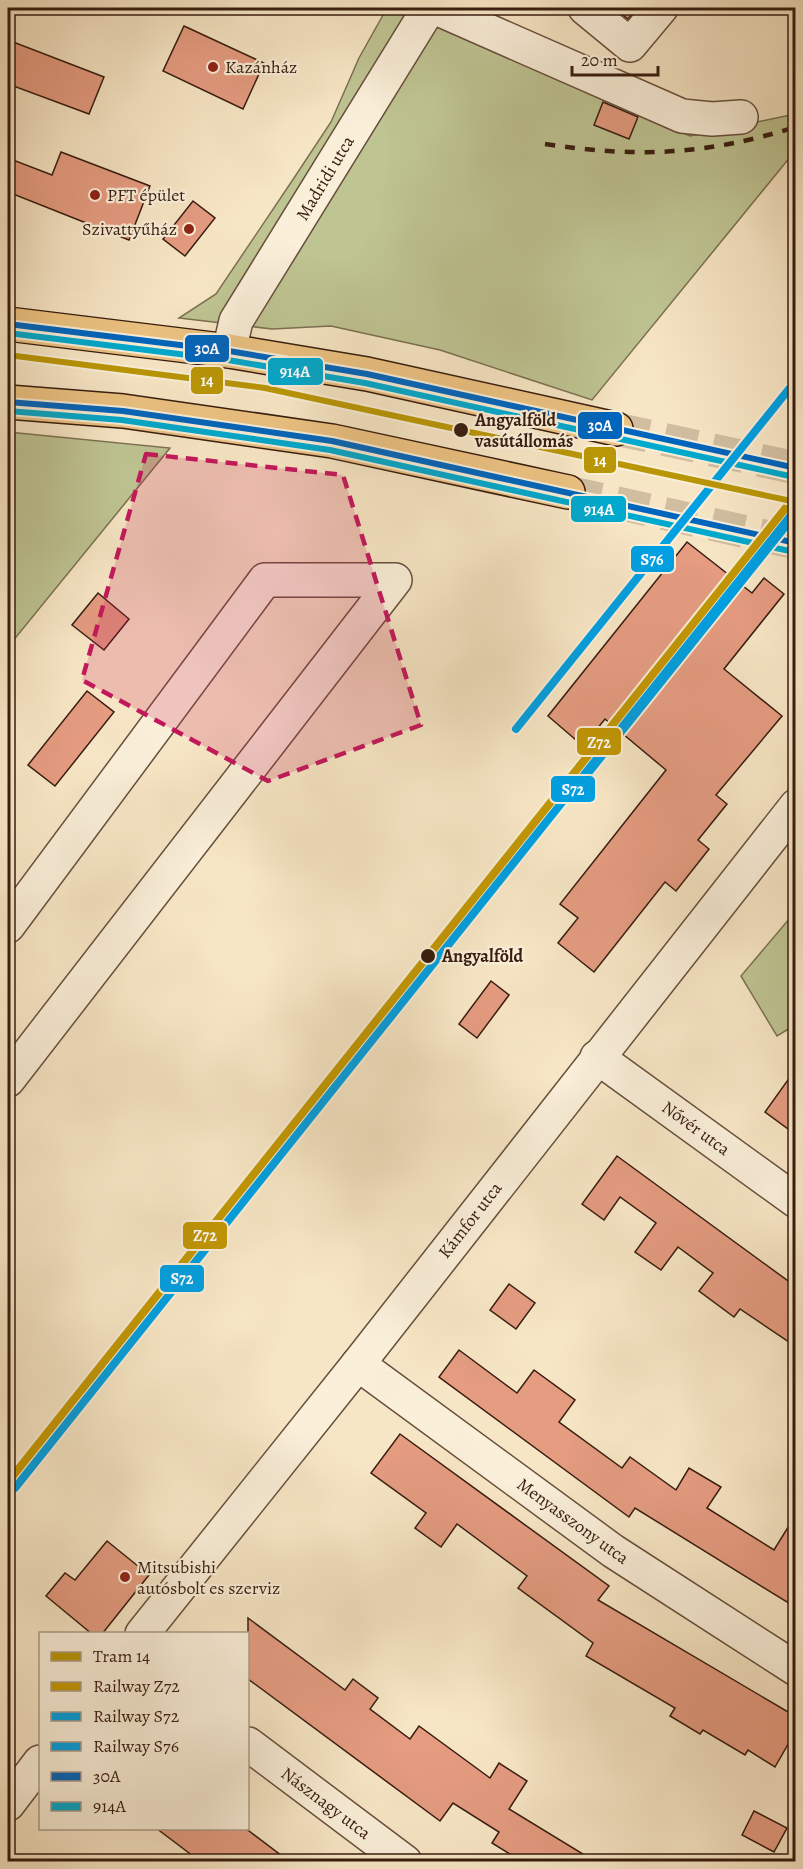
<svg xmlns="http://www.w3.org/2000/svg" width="803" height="1869" font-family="Alegreya,serif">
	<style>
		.green { fill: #bfc493; stroke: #7b7051; stroke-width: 1.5 }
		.building { fill: #e59c81; stroke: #371c0f; stroke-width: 1.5 }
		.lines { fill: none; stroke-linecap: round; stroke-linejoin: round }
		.major-tunnel { stroke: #d1bea1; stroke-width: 33; stroke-dasharray: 33 16; stroke-linecap: butt }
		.minor-casing { stroke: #674e3c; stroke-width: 36 }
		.major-casing { stroke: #371c0f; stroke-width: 36 }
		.minor { stroke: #faefd9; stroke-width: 33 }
		.major { stroke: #ecc382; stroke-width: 33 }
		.rail { stroke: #371c0f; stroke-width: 4.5; stroke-dasharray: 10 10; stroke-linecap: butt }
		.bus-1-casing { stroke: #faefd9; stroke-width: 10 }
		.bus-2-casing { stroke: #faefd9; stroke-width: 10 }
		.bus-1 { stroke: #0065bd; stroke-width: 6 }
		.bus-2 { stroke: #00a9ce; stroke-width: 6 }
		.rail-1-casing { stroke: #faefd9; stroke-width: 12 }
		.rail-2-casing { stroke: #faefd9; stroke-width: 12 }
		.rail-3-casing { stroke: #faefd9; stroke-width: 12 }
		.rail-1 { stroke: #c29704; stroke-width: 8 }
		.rail-2 { stroke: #00a0e3; stroke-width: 8 }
		.rail-3 { stroke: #00a0e3; stroke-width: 8 }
		.tram-1-casing { stroke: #faefd9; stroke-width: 10 }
		.tram-1 { stroke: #b99605; stroke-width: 6 }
		.marked { fill: #c2185b; fill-opacity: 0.2; stroke: #c2185b; stroke-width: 4.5; stroke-dasharray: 12 8; stroke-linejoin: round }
		.poi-dot { fill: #8f2418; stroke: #faefd9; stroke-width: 2 }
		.stop-dot { fill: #371c0f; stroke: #faefd9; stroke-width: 2 }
		.labels { text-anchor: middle; stroke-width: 4.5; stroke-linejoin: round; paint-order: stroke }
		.poi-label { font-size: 18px; fill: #371c0f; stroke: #faefd9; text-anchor: start }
		.street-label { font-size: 18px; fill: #371c0f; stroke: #faefd9 }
		.stop-label { font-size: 18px; font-weight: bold; fill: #371c0f; stroke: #faefd9; text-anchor: start }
		.line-badge { stroke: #faefd9; stroke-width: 2 }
		.badge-label { font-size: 16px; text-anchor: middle; font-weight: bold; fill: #fff }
	</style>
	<rect width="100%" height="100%" fill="#f7e6c5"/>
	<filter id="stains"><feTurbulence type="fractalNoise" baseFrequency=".00333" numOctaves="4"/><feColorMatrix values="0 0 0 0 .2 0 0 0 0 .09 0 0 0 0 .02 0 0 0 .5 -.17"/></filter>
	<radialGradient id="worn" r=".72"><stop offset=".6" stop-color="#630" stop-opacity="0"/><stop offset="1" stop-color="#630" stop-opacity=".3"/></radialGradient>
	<g class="green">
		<path d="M 387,8 L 402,8 L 690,136 L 795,114 L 795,151 L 592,400 L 440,350 L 331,326 L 272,329 L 179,318 L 216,294 L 294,178 L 331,122 L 359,58 Z"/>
		<path d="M 8,432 L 170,448 L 8,647 Z"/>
		<path d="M 795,912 L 795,1025 L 777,1036 L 741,976 Z"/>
	</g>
	<g class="building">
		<path d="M 614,8 L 637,8 L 628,19 Z"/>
		<path d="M 184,26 L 264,63 L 243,109 L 163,71 Z"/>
		<path d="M 8,40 L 104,77 L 89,114 L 8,84 Z"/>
		<path d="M 603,102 L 638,117 L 629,139 L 594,125 Z"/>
		<path d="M 61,152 L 150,186 L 129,240 L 8,192 L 8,158 L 52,175 Z"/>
		<path d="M 193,201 L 215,218 L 185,256 L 163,239 Z"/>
		<path d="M 687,542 L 752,593 L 764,578 L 784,594 L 724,669 L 782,716 L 716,795 L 727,804 L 698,840 L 709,849 L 676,891 L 665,882 L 594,972 L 558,943 L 578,918 L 560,904 L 666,770 L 605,719 L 583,746 L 548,716 Z"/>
		<path d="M 98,593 L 129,619 L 104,650 L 72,625 Z"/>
		<path d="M 87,691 L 114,712 L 55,786 L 28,765 Z"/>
		<path d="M 491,981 L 509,995 L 477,1038 L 459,1024 Z"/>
		<path d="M 795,1070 L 795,1134 L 765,1112 Z"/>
		<path d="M 617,1156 L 795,1286 L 795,1346 L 740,1309 L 734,1317 L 699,1291 L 713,1273 L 678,1247 L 661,1270 L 635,1252 L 656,1223 L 620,1197 L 604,1220 L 582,1204 Z"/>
		<path d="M 509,1284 L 535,1303 L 516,1329 L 490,1310 Z"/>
		<path d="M 459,1350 L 517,1393 L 534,1370 L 575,1400 L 559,1422 L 622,1468 L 630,1457 L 676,1490 L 689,1468 L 721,1487 L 707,1508 L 774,1550 L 795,1516 L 795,1607 L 635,1508 L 629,1517 L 439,1377 Z"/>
		<path d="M 400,1434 L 609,1586 L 598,1600 L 795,1716 L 795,1732 L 775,1767 L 748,1750 L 745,1755 L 703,1730 L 700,1734 L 670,1716 L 675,1708 L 586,1656 L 593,1643 L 518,1588 L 527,1576 L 457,1524 L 441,1547 L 415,1528 L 426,1513 L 371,1473 Z"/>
		<path d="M 107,1541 L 149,1575 L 102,1634 L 92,1634 L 46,1596 L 65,1573 L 75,1580 Z"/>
		<path d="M 248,1618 L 345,1690 L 353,1679 L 378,1698 L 370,1709 L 410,1739 L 419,1726 L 490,1778 L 499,1763 L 527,1781 L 509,1809 L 596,1862 L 523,1862 L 492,1843 L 499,1832 L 453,1803 L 440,1821 L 248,1679 Z"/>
		<path d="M 754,1811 L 787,1828 L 774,1852 L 742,1835 Z"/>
		<path d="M 156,1828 L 245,1828 L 290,1862 L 201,1862 Z"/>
	</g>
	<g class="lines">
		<g class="major-tunnel">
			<path d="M 616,429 L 796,468"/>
			<path d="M 568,492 L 796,543"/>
		</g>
		<g class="minor-casing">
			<g id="minor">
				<path d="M 436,8 L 682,116 L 712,119 L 741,117"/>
				<path d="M 585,8 L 630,45 L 661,8"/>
				<path d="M 229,351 L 236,321 L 429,8"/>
				<path d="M 8,926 L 265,580 L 395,580 L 8,1080"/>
				<path d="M 597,1057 L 796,1201"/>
				<path d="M 358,1364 L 613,1551 L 796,1669"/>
				<path d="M 142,1634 L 358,1364 L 796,806"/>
				<path d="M 248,1744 L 405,1862"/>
				<path d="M 8,1804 L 40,1762"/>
			</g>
		</g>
		<g class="major-casing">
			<g id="major">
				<path d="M 8,324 L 229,351 L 367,374 L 616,429"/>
				<path d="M 8,402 L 123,411 L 332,441 L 568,492"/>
			</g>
		</g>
		<use href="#minor" class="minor"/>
		<use href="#major" class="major"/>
		<path class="rail" d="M 545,144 C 639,158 705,155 796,127"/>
		<g class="bus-1-casing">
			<g id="bus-1">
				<path d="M 8,324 L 229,351 L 367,374 L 796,468"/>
				<path d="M 8,402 L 123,411 L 332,441 L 796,543"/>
			</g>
		</g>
		<g class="bus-2-casing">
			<g id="bus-2">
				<path d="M 8,333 L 228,360 L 365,383 L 794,477"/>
				<path d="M 8,411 L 122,420 L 330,450 L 794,552"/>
			</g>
		</g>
		<use href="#bus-1" class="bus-1"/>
		<use href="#bus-2" class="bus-2"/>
		<g class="rail-1-casing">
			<path id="rail-1" d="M 8,1482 L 796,495"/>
		</g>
		<g class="rail-2-casing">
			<path id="rail-2" d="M 15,1488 L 796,509"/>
		</g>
		<g class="rail-3-casing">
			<g id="rail-3">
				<path d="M 516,729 L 789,389"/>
				<path d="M 585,777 L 789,522"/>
			</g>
		</g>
		<use href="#rail-1" class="rail-1"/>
		<use href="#rail-2" class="rail-2"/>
		<use href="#rail-3" class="rail-3"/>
		<g class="tram-1-casing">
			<path id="tram-1" d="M 8,355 L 265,388 L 796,502"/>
		</g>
		<use href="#tram-1" class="tram-1"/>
	</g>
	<path class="marked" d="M 146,454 L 343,475 L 421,725 L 268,781 L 82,680 Z"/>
	<g class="poi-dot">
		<circle cx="213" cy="67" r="6"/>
		<circle cx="95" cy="195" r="6"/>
		<circle cx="189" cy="229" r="6"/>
		<circle cx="125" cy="1577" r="6"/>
	</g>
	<g class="stop-dot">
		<circle cx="461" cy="430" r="8"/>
		<circle cx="428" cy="956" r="8"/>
	</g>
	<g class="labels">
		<g class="poi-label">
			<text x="225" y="73">Kazánház</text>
			<text x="107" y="201">PFT épület</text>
			<text x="177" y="235" text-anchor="end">Szivattyűház</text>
			<text x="137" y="1573">Mitsubishi<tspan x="137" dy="21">autósbolt es szerviz</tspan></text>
		</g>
		<g class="street-label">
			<text transform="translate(325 178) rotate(-59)" y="6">Madridi utca</text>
			<text transform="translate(696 1128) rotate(36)" y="6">Nővér utca</text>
			<text transform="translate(470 1220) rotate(-52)" y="6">Kámfor utca</text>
			<text transform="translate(573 1521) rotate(36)" y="6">Menyasszony utca</text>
			<text transform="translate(326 1803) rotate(37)" y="6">Násznagy utca</text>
		</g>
		<g class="stop-label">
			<text x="475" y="426">Angyalföld<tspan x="475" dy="21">vasútállomás</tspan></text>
			<text x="442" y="962">Angyalföld</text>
		</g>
	</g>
	<g class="line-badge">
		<rect x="184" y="334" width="46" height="29" rx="6" fill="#0065bd"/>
		<rect x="267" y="357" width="57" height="29" rx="6" fill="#00a9ce"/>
		<rect x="190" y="366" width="34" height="29" rx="6" fill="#b99605"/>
		<rect x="577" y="411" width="46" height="29" rx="6" fill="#0065bd"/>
		<rect x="583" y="446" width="34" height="28" rx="6" fill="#b99605"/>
		<rect x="570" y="495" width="57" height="28" rx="6" fill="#00a9ce"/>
		<rect x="630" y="545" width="45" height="28" rx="6" fill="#00a0e3"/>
		<rect x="576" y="727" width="46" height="29" rx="6" fill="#c29704"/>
		<rect x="550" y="775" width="46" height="28" rx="6" fill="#00a0e3"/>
		<rect x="182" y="1221" width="46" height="29" rx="6" fill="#c29704"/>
		<rect x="159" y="1264" width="46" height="29" rx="6" fill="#00a0e3"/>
	</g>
	<g class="badge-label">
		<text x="207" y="354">30A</text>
		<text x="295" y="377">914A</text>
		<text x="207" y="386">14</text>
		<text x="600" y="431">30A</text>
		<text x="600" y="466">14</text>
		<text x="599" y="515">914A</text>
		<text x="652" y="565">S76</text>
		<text x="599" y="748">Z72</text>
		<text x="573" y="795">S72</text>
		<text x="205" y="1241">Z72</text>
		<text x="182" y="1284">S72</text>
	</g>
	<rect width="803" height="1869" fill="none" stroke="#f7e6c5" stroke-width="30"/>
	<rect x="9" y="9" width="785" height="1851" fill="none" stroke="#371c0f" stroke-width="3"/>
	<rect x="15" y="15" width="773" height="1839" fill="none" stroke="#371c0f" stroke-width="1.5"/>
	<rect x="39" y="1632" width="210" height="198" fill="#faefd9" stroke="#ac9b88" stroke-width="1.5"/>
	<rect x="51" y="1652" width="30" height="9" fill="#b99605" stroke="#ac9b88" stroke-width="1.5"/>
	<text x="93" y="1662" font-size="18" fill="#371c0f">Tram 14</text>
	<rect x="51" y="1682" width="30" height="9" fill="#c29704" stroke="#ac9b88" stroke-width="1.5"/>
	<text x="93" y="1692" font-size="18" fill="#371c0f">Railway Z72</text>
	<rect x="51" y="1712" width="30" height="9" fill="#00a0e3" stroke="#ac9b88" stroke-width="1.5"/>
	<text x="93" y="1722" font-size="18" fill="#371c0f">Railway S72</text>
	<rect x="51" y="1742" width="30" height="9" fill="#00a0e3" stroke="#ac9b88" stroke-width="1.5"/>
	<text x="93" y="1752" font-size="18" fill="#371c0f">Railway S76</text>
	<rect x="51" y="1772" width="30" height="9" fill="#0065bd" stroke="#ac9b88" stroke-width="1.5"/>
	<text x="93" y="1782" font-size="18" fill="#371c0f">30A</text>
	<rect x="51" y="1802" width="30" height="9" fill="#00a9ce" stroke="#ac9b88" stroke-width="1.5"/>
	<text x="93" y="1812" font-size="18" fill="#371c0f">914A</text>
	<path d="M572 66v9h86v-9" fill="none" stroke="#371c0f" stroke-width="3"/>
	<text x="581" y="66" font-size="18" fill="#371c0f" stroke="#faefd9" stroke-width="4.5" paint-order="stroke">20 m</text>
	<rect width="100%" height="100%" filter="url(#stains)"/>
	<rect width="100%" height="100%" fill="url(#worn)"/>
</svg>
